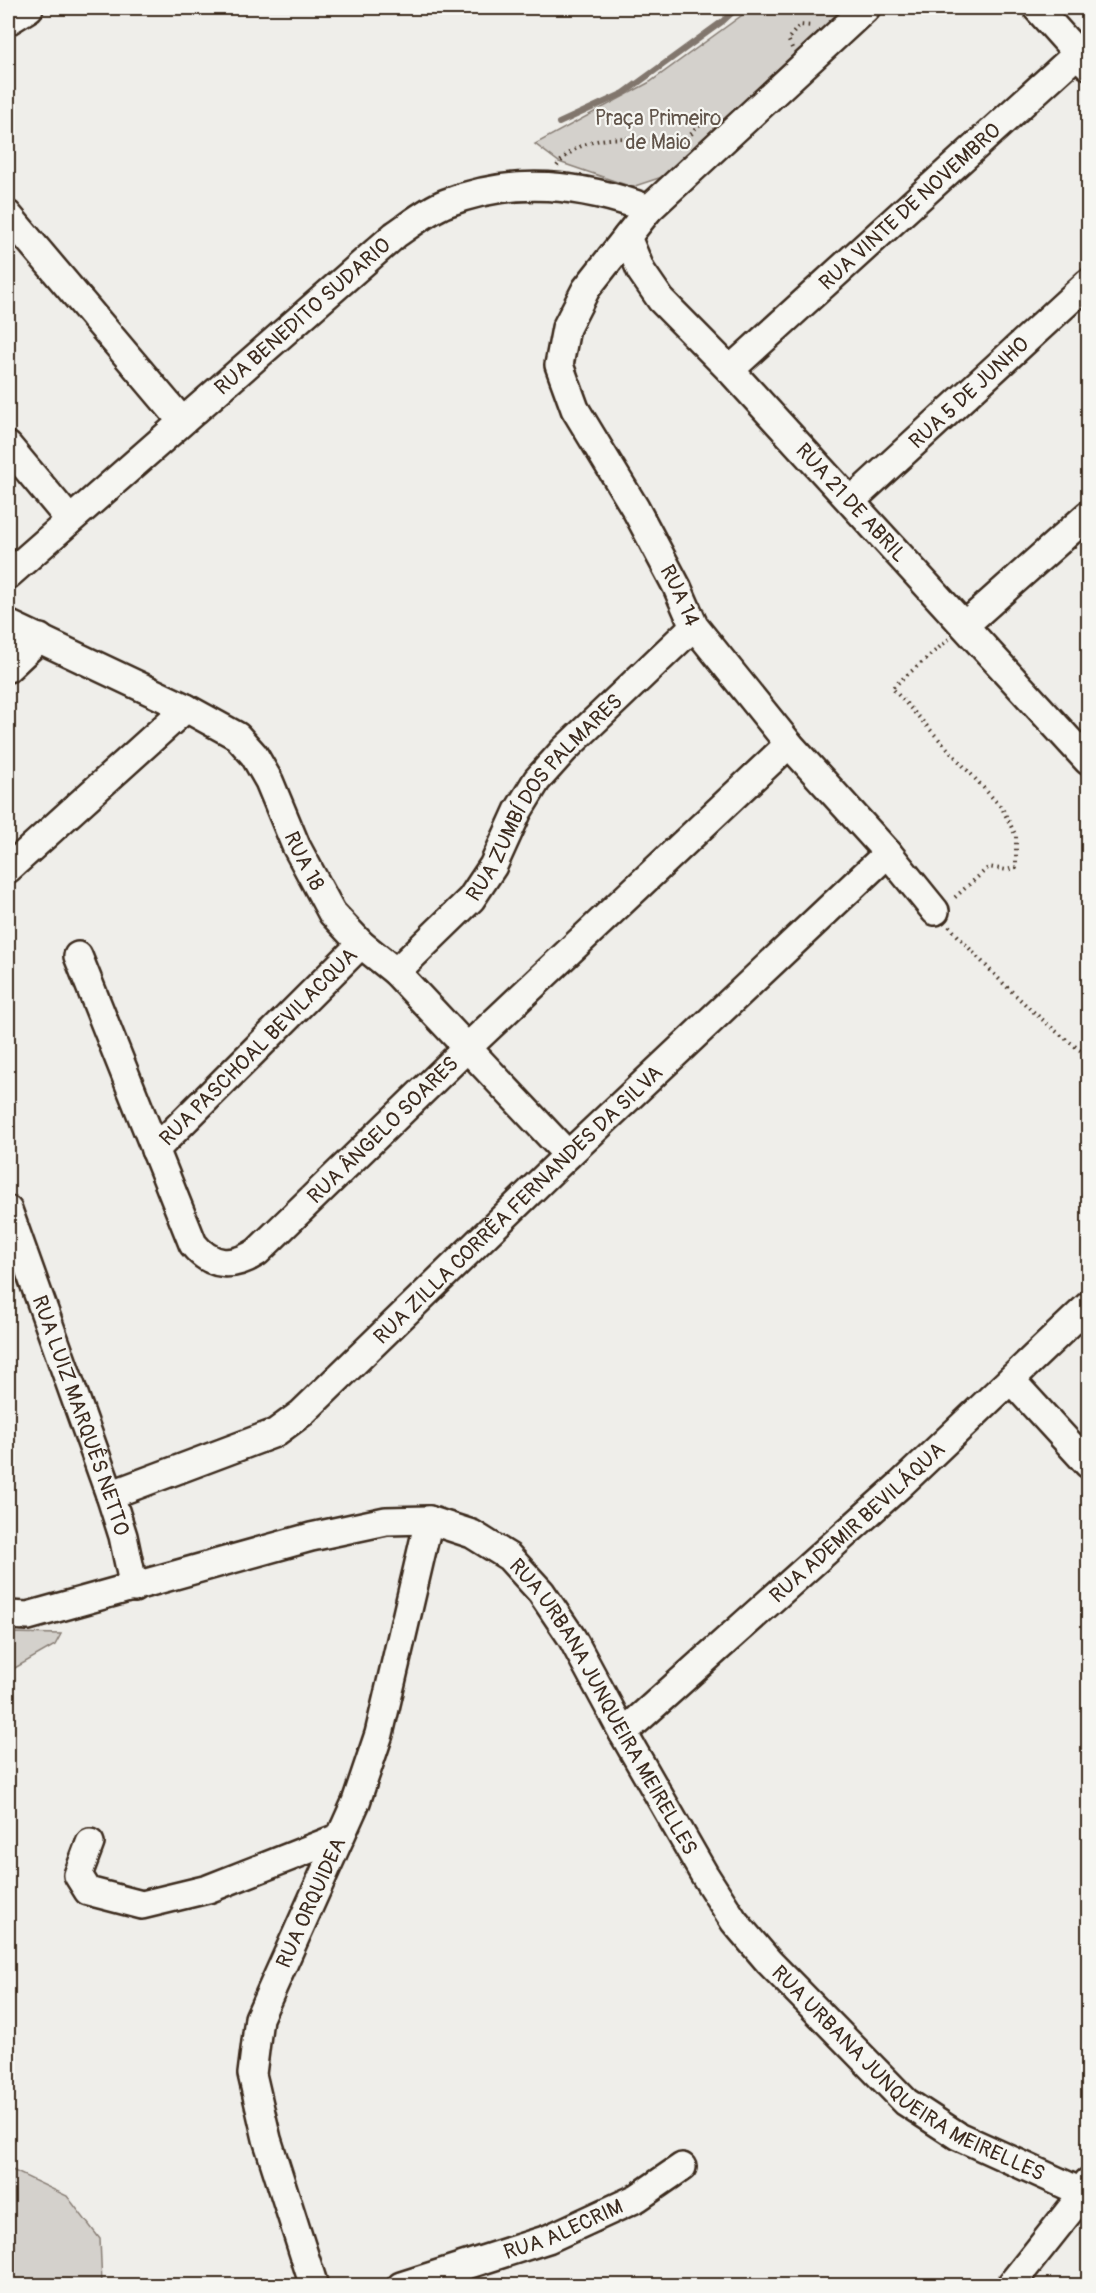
<svg xmlns="http://www.w3.org/2000/svg" width="1096" height="2293" font-family="Pangolin,sans-serif">
	<style>
		.green { fill: #d4d1cc; stroke: #887e75; stroke-width: 1.5 }
		.lines { fill: none; stroke-linecap: round; stroke-linejoin: round }
		.stream { stroke: #81766d; stroke-width: 6 }
		.minor-casing { stroke: #3b2a1e; stroke-width: 32 }
		.path { stroke: #3b2a1e; stroke-width: 4; stroke-dasharray: 1.5 4.5; stroke-linecap: butt }
		.minor { stroke: #f6f6f2; stroke-width: 27 }
		.labels { text-anchor: middle; stroke-width: 4.5; stroke-linejoin: round; paint-order: stroke }
		.park-label { font-size: 21px; fill: #61544a; stroke: #f6f6f2 }
		.street-label { font-size: 21px; fill: #3b2a1e; stroke: #f6f6f2 }
	</style>
	<rect width="100%" height="100%" fill="#efeeea"/>
	<filter id="ink" filterUnits="userSpaceOnUse"><feTurbulence type="fractalNoise" baseFrequency=".0167" numOctaves="2"/><feDisplacementMap in="SourceGraphic" scale="12" xChannelSelector="R" yChannelSelector="G"/><feConvolveMatrix kernelMatrix="1 2 1 2 8 2 1 2 1" color-interpolation-filters="sRGB"/></filter>
	<g filter="url(#ink)">
		<g class="green">
			<path d="M 752,8 L 856,8 L 683,170 L 632,187 L 559,162 L 535,144 L 650,82 Z"/>
			<path d="M 8,1633 L 61,1634 L 55,1645 L 8,1672 Z"/>
			<path d="M 8,2164 L 12,2170 L 67,2196 L 100,2239 L 102,2285 L 8,2285 Z"/>
		</g>
		<g class="lines">
			<path class="stream" d="M 559,123 L 624,93 L 723,21 L 737,8"/>
			<g class="minor-casing">
				<g id="minor">
					<path id="s1" d="M 866,8 L 649,209 L 586,289 L 566,328 L 559,365 L 575,409 L 635,508 L 677,587 L 694,626 L 789,744 L 888,853 L 935,911"/>
					<path d="M 1037,8 L 1088,65"/>
					<path d="M 8,21 L 29,8"/>
					<path d="M 8,215 L 182,421"/>
					<path id="s2" d="M 627,237 L 641,271 L 661,300 L 730,370 L 1088,761"/>
					<path id="s3" d="M 730,370 L 1088,44"/>
					<path d="M 8,446 L 69,519"/>
					<path id="s4" d="M 851,501 L 1088,283"/>
					<path id="s5" d="M 8,575 L 395,235 C 411,224 428,210 446,203 C 515,176 581,184 649,209"/>
					<path id="s6" d="M 8,624 L 186,708 L 237,736 L 254,755 L 269,781 L 296,846 L 332,913 L 361,944 L 396,972 L 568,1155"/>
					<path d="M 965,625 L 1088,515"/>
					<path d="M 8,668 L 40,638"/>
					<path d="M 8,869 L 186,708"/>
					<path id="s7" d="M 78,956 L 193,1244 C 212,1268 234,1267 257,1252 L 467,1048 L 789,744"/>
					<path id="s8" d="M 396,972 L 471,899 L 493,866 L 518,811 L 537,780 L 564,750 L 694,626"/>
					<path id="s9" d="M 155,1150 L 361,944"/>
					<path id="s10" d="M 8,1210 L 110,1495 L 123,1536 L 134,1588"/>
					<path d="M 1011,1380 L 1088,1464"/>
					<path id="s11" d="M 110,1495 L 275,1433 L 302,1413 L 568,1155 L 888,853"/>
					<path id="s12" d="M 8,1615 L 28,1616 L 311,1537 L 386,1521 L 429,1520 L 472,1534 L 509,1557 L 541,1592 L 572,1638 L 623,1733 L 704,1874 L 734,1921 L 769,1962 L 906,2102 L 958,2136 L 1088,2195"/>
					<path id="s13" d="M 623,1733 L 901,1484 L 1088,1306"/>
					<path d="M 90,1843 L 78,1875 L 88,1891 L 142,1905 L 208,1889 L 340,1837"/>
					<path id="s14" d="M 314,2286 L 267,2139 L 252,2074 L 259,2018 L 356,1802 L 379,1734 L 429,1520"/>
					<path id="s15" d="M 401,2286 L 548,2239 L 637,2198 L 682,2167"/>
					<path d="M 1010,2286 L 1083,2194 L 1088,2182"/>
				</g>
			</g>
			<g class="path">
				<path d="M 792,48 L 788,39 L 800,25 L 813,26"/>
				<path d="M 684,144 L 697,126 L 713,118"/>
				<path d="M 557,166 C 588,125 641,142 685,141"/>
				<path d="M 949,639 L 892,688 L 1002,808 L 1016,836 L 1016,867 L 1007,870 L 989,867 L 954,898"/>
				<path d="M 949,926 C 992,974 1036,1018 1088,1056"/>
			</g>
			<use href="#minor" class="minor"/>
		</g>
	</g>
	<g class="labels">
		<g class="park-label">
			<text x="658" y="125">Praça Primeiro<tspan x="658" dy="24">de Maio</tspan></text>
		</g>
		<g class="street-label">
			<text dy="7" stroke="none"><textPath href="#s3" startOffset="243">RUA VINTE DE NOVEMBRO</textPath></text>
			<text dy="7" stroke="none"><textPath href="#s5" startOffset="392">RUA BENEDITO SUDARIO</textPath></text>
			<text dy="7" stroke="none"><textPath href="#s4" startOffset="160">RUA 5 DE JUNHO</textPath></text>
			<text dy="7" stroke="none"><textPath href="#s2" startOffset="350">RUA 21 DE ABRIL</textPath></text>
			<text dy="7" stroke="none"><textPath href="#s1" startOffset="740">RUA 14</textPath></text>
			<text dy="7" stroke="none"><textPath href="#s8" startOffset="231">RUA ZUMBÍ DOS PALMARES</textPath></text>
			<text dy="7" stroke="none"><textPath href="#s6" startOffset="398">RUA 18</textPath></text>
			<text dy="7" stroke="none"><textPath href="#s9" startOffset="146">RUA PASCHOAL BEVILACQUA</textPath></text>
			<text dy="7" stroke="none"><textPath href="#s7" startOffset="558">RUA ÂNGELO SOARES</textPath></text>
			<text dy="7" stroke="none"><textPath href="#s11" startOffset="510">RUA ZILLA CORRÊA FERNANDES DA SILVA</textPath></text>
			<text dy="7" stroke="none"><textPath href="#s10" startOffset="218">RUA LUIZ MARQUÊS NETTO</textPath></text>
			<text dy="7" stroke="none"><textPath href="#s13" startOffset="315">RUA ADEMIR BEVILÁQUA</textPath></text>
			<text dy="7" stroke="none"><textPath href="#s12" startOffset="700">RUA URBANA JUNQUEIRA MEIRELLES</textPath></text>
			<text dy="7" stroke="none"><textPath href="#s14" startOffset="404">RUA ORQUIDEA</textPath></text>
			<text dy="7" stroke="none"><textPath href="#s12" startOffset="1186">RUA URBANA JUNQUEIRA MEIRELLES</textPath></text>
			<text dy="7" stroke="none"><textPath href="#s15" startOffset="172">RUA ALECRIM</textPath></text>
		</g>
	</g>
	<rect width="1096" height="2293" fill="none" stroke="#f6f6f2" stroke-width="30"/>
	<rect x="15" y="15" width="1066" height="2263" fill="none" stroke="#3b2a1e" stroke-width="2" filter="url(#ink)"/>
</svg>
